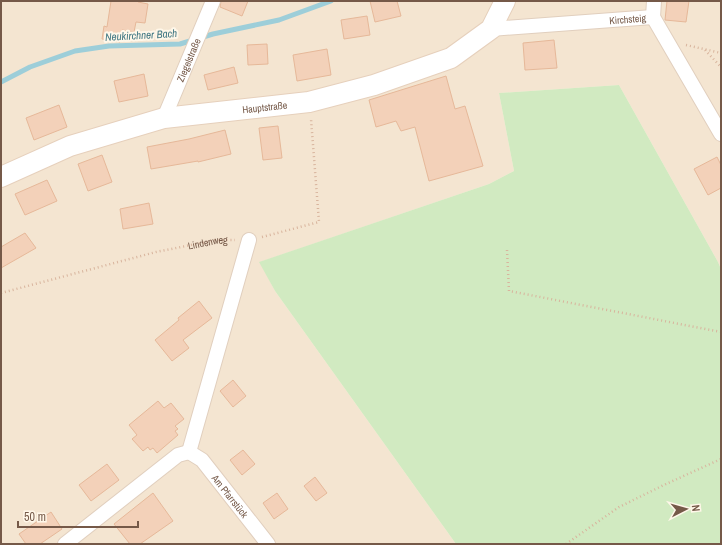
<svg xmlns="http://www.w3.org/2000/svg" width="722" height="545" font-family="'Archivo Narrow',sans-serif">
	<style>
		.residential { fill: #f4e5d1 }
		.green { fill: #d1eac1 }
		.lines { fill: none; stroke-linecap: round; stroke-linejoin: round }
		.stream { stroke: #9dced9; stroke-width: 5 }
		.building { fill: #f3d1b9; stroke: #e6b899 }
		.street-casing { stroke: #e1cfbe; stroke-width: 16 }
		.secondary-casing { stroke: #e6d0bc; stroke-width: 22 }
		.path { stroke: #d8b49d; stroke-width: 2.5; stroke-dasharray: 1 3; stroke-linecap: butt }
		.street { stroke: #fff; stroke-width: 14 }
		.secondary { stroke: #fff; stroke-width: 20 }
		.labels { text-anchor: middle; stroke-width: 4; stroke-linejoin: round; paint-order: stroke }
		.street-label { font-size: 10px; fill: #755948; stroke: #fff7e9 }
		.water-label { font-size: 11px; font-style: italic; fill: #3f7682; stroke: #fff7e9 }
	</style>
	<rect width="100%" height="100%" fill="#fdf3e2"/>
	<path class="residential" d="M 1,1 L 721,1 L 721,269 L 718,262 L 619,85 L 499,93 L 514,171 L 489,184 L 260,262 L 275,291 L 456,544 L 1,544 Z"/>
	<path class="green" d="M 619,85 L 718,262 L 721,269 L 721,544 L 456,544 L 275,291 L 259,262 L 489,184 L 514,171 L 499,93 Z"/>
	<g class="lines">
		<path class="stream" d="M 1,82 L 30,67 L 75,51 L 109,46 L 180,44 L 213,34 L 279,20 L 331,1"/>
	</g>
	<g class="building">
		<path d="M 111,1 L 138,1 L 138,2 L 148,4 L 145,23 L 136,22 L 134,32 L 122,30 L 120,42 L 102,39 L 104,26 L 107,27 Z"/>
		<path d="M 221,1 L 248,1 L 242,16 L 220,7 Z"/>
		<path d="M 370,1 L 397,1 L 401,16 L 375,22 Z"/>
		<path d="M 667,1 L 689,1 L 686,22 L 665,20 Z"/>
		<path d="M 367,16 L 370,35 L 344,39 L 341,20 Z"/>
		<path d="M 554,40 L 557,68 L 525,70 L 523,43 Z"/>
		<path d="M 267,44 L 268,64 L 248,65 L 247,45 Z"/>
		<path d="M 327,49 L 331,75 L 297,81 L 293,55 Z"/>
		<path d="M 234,67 L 238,83 L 208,90 L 204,75 Z"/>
		<path d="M 144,74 L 148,96 L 119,102 L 114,81 Z"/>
		<path d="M 446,76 L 455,109 L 465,106 L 483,166 L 429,181 L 415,127 L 401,131 L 396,121 L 376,127 L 369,100 Z"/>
		<path d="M 59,105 L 67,127 L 34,140 L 26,118 Z"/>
		<path d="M 278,126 L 282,158 L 263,160 L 259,128 Z"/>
		<path d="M 225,130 L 231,154 L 198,162 L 198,161 L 151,169 L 147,147 L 189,139 Z"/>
		<path d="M 102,155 L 112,182 L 88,191 L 78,164 Z"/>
		<path d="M 717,157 L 721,165 L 721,188 L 708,195 L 694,169 Z"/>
		<path d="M 47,180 L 57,201 L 25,215 L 15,194 Z"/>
		<path d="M 149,203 L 153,224 L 123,229 L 120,209 Z"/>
		<path d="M 25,233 L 36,248 L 1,268 L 1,247 Z"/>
		<path d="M 199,301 L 212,318 L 183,340 L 189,348 L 172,361 L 155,340 L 179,320 L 178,318 Z"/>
		<path d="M 233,380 L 246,396 L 233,407 L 220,391 Z"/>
		<path d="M 158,401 L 164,408 L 171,403 L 184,419 L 175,426 L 178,429 L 175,431 L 178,435 L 157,453 L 153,448 L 150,450 L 148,447 L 143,451 L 132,439 L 137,435 L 129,425 Z"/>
		<path d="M 243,450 L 255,464 L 242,475 L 230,460 Z"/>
		<path d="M 107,464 L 119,480 L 91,501 L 79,485 Z"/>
		<path d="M 315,477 L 327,493 L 316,501 L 304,486 Z"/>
		<path d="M 153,493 L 173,521 L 140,544 L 130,544 L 114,524 Z"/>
		<path d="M 277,493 L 288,509 L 274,519 L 263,503 Z"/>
		<path d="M 51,512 L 62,529 L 40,544 L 26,544 L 19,534 Z"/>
	</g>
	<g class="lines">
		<g class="street-casing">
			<g id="street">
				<path d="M 653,17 L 721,134"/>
				<path d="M 653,17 L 654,1"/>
				<path id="s2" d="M 491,29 L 653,17"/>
				<path id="s3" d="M 164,118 L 213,1"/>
				<path d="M 189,452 L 249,240"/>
				<path id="s4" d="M 189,452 L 202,460 L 268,544"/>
				<path d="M 65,544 L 178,455 L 189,452"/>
			</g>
		</g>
		<g class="secondary-casing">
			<g id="secondary">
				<path id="s5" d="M 1,177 L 70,146 L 164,118 L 309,102 L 374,85 L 451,58 L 491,29 L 505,1"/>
			</g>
		</g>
		<g class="path">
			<path d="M 686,45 L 721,53"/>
			<path d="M 705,50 L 721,67"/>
			<path d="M 262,237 L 319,222 L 311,119"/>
			<path d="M 507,250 L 509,291 L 721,332"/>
			<path id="s1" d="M 1,293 L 156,252 L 216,240 L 235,240"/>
			<path d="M 566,544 L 619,507 L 666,484 L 721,459"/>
		</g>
		<use href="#street" class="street"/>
		<use href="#secondary" class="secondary"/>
	</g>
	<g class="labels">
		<g class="street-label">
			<text dy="4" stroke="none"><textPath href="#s2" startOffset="137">Kirchsteig</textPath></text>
			<text dy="4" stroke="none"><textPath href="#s3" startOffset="63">Ziegelstraße</textPath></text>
			<text dy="4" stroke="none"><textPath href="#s5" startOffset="275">Hauptstraße</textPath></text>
			<text dy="4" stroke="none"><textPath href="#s1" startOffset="213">Lindenweg</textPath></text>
			<text dy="4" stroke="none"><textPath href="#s4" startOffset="61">Am Pfarrstück</textPath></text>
		</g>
		<g class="water-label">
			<text transform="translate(141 35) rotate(-3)" y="4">Neukirchner Bach</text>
		</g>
	</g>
	<rect width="722" height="545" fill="none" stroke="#755948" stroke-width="4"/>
	<g transform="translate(686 509) rotate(84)" stroke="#fff7e9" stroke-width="3" paint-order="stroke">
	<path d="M0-3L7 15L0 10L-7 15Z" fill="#755948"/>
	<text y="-6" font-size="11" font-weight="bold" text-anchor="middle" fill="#755948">N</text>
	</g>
	<path d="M18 521v6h120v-6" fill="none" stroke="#755948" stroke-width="2"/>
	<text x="24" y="521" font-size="12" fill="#755948" stroke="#fff7e9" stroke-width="3" paint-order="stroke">50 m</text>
</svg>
